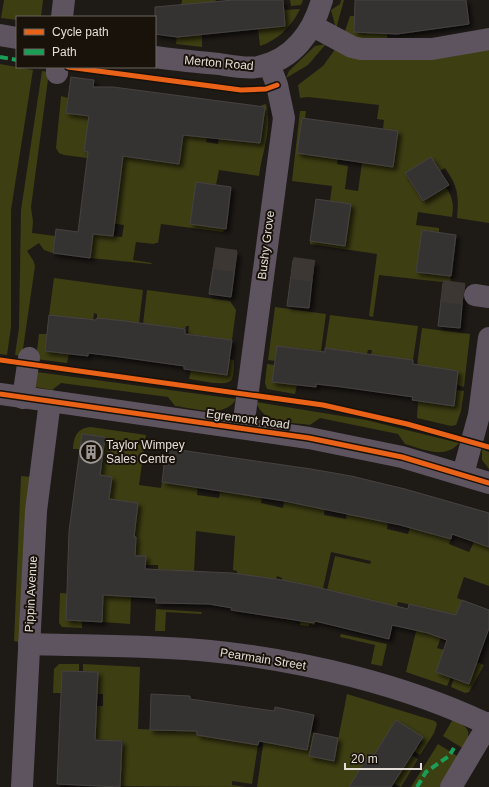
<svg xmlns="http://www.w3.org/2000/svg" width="489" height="787" font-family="Arial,sans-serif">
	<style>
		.green { fill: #3e3e13 }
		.building { fill: #363230; stroke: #464240; filter: url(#shadow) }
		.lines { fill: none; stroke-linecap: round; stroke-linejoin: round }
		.minor-tunnel { stroke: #3c3733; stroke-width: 22; stroke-dasharray: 22 11; stroke-linecap: butt }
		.minor { stroke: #5d5460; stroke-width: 22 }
		.quiet { stroke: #1a9f57; stroke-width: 4; stroke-dasharray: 8 4; stroke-linecap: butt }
		.cycleway-casing { stroke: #18120a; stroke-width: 8 }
		.cycleway { stroke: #ea6118; stroke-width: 5 }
		.labels { text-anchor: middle; stroke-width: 4; stroke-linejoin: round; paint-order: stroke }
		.street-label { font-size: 12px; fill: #e3ded8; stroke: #18120a }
		.poi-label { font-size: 12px; fill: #e3ded8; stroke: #18120a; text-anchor: start }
	</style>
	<defs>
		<filter id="shadow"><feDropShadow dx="3.5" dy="3.5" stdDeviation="2" flood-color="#0009"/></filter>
	</defs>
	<rect width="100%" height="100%" fill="#1e1a16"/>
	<g class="green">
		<path d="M 4,0 L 43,0 L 41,17 L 17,17 L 17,20 L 1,18 Z"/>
		<path d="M 182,0 L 216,0 L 186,36 L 202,34 L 202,47 L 176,44 Z"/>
		<path d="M 290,0 L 303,0 L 301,5 L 291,6 Z"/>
		<path d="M 341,0 L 344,0 L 336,29 L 331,10 L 340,4 Z"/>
		<path d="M 300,9 C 292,26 278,40 260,46 L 258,29 L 285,26 L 284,10 Z"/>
		<path d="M 350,16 L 354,16 L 354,32 L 387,34 L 387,41 L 361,40 L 344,34 Z"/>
		<path d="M 326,44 L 308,65 L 286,78 L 289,71 L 315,46 Z"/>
		<path d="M 489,47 L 489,223 L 457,218 C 459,196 458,186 445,168 L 440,171 L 434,161 L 405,174 L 423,202 L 446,187 C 453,199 454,204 452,217 L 418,212 L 416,225 L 439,228 L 439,232 L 422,230 L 416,272 L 450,276 L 451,283 L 379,275 L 373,317 L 369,316 L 377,254 L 310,244 L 310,241 L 345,245 L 351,204 L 330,201 L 332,186 L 292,181 L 300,111 L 306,111 L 305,119 L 302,119 L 297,153 L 338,158 L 337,164 L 348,166 L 345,189 L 358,191 L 362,163 L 393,167 L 398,132 L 383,129 L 384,120 L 377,119 L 379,105 L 308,97 L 300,98 L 298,85 L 323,66 L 336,48 Z"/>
		<path d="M 0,64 L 33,70 L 11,210 L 11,327 L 7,355 L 0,354 Z"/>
		<path d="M 42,71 L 49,72 L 31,207 L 33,222 L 32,233 L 55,236 L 53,253 L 44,250 L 39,243 L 27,251 L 33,260 L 35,266 L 22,356 L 15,355 L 19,328 L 21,210 Z"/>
		<path d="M 61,96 L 68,98 L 66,113 L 89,116 L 84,151 L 133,158 L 138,129 L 170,131 L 166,162 L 179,164 L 183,135 L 207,138 L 206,142 L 218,144 L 219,137 L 262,105 L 266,104 C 273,128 262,152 259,176 L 219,170 L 216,185 L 196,183 L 190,224 L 224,229 L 223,232 L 161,224 L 158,243 L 155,243 L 154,244 L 136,242 L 133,260 L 152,263 L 151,264 L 90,258 L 93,234 L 122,237 L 124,225 L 100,222 L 103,160 L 64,155 L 59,153 L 56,148 Z"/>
		<path d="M 54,278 L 143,290 L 139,323 L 97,318 L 97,314 L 94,313 L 93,321 L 49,315 Z"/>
		<path d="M 147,290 L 230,301 L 236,310 L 232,340 L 188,334 L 189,326 L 186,326 L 185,329 L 143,324 Z"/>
		<path d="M 275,307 L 326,314 L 321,351 L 277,346 L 275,361 L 268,360 Z"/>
		<path d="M 330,315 L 418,326 L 413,360 L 371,355 L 372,350 L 368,350 L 367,354 L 325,348 Z"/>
		<path d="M 422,328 L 470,334 L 464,387 L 457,385 L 458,371 L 417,365 Z"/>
		<path d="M 39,334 L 47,334 L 45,351 L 69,354 L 67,363 L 36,359 Z"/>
		<path d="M 229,359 L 234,360 C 234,366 234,374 232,379 C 228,388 198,380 189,379 L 191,370 L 227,375 Z"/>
		<path d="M 267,364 L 275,365 L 273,382 L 297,385 L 295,394 L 267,389 L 265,383 Z"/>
		<path d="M 37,372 L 236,399 C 225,419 193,408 175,406 L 168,397 L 61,383 L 52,390 L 35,387 Z"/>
		<path d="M 456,390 L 464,391 L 461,411 L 456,425 L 451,426 L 417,418 L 418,401 L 454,406 Z"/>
		<path d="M 256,402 L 366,420 L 459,443 C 445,460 423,449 405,444 L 398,434 L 320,418 L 310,425 C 291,422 263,424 256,402 Z"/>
		<path d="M 91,427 L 146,435 L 139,485 L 161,488 L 162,482 L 198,487 L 197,495 L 219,498 L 220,492 L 262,497 L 261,503 L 283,508 L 284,502 L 325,509 L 324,515 L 346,519 L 347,513 L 388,523 L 387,529 L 408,534 L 410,528 L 451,539 L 449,544 L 469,552 L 474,542 L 489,547 L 489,586 L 464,577 L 457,598 L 462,600 L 447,639 L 441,637 L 437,648 L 444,650 L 436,672 L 451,677 L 447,686 L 406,672 L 422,607 L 398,602 L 397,607 L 327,590 L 335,556 L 370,564 L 371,561 L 331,552 L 315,625 L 309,624 L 309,626 L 300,625 L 301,621 L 314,623 L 321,588 L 282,580 L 282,578 L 277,576 L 276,580 L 237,574 L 237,571 L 233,570 L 235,536 L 196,531 L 194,572 L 158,569 L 158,565 L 146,565 L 146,556 L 134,556 L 112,536 L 136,516 L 138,503 L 109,499 L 112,477 L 77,472 L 77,469 L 100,472 L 105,437 L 82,434 L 80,449 L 73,449 C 74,436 77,428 91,427 Z"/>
		<path d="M 482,449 L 489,452 L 489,469 L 482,460 Z"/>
		<path d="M 21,476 L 31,477 L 19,642 L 14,641 Z"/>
		<path d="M 60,593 L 131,597 L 130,624 L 102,622 L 103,599 L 67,598 L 66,620 L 82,621 L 82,628 L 62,627 L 59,623 Z"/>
		<path d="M 156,609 L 202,612 L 201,614 L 166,612 L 165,631 L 155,631 Z"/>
		<path d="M 341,634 L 387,644 L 382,666 L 371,664 L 375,645 L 340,637 Z"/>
		<path d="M 477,662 L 484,665 L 469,692 L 465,693 L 451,687 L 454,678 L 469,684 Z"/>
		<path d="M 59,664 L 79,664 L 79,671 L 63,671 L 62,693 L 53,693 L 54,669 Z"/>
		<path d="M 83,664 L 140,667 L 138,729 L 189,731 L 201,703 L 197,735 L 258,745 L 252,784 L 232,781 L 232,785 L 246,787 L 96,786 L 99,752 L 122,753 L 123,741 L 95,739 L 96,706 L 103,706 L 103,694 L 97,694 L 98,672 L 83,671 Z"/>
		<path d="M 347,694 L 435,721 L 437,724 L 434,733 L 420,755 L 414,751 L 416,747 L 418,748 L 422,742 L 421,740 L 396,720 L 379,747 L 405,764 L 411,755 L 418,759 L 401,787 L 393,783 L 400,771 L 370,753 L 353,781 L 363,787 L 257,787 L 268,710 L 314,733 L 309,756 L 334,760 Z"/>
		<path d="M 453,719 C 471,729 471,731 464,749 L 443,736 Z"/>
		<path d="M 438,744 L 459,757 L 440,787 L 411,787 Z"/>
	</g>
	<g class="building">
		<path d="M 234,0 L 283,0 L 285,26 L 177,37 L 155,34 L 155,7 Z"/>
		<path d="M 355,0 L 466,0 L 469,24 L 397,34 L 354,32 Z"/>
		<path d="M 71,77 L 94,80 L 93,87 L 113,87 L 265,107 L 260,143 L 183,135 L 179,164 L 123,156 L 113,236 L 93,234 L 90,258 L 53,253 L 56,229 L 78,232 L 88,152 L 84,151 L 89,116 L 66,113 Z"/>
		<path d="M 302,118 L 398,131 L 393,167 L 297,153 Z"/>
		<path d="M 431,157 L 449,185 L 423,201 L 405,173 Z"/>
		<path d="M 196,182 L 231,187 L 226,229 L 190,224 Z"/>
		<path d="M 316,199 L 351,204 L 345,246 L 310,241 Z"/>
		<path d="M 422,230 L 456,235 L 451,276 L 416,272 Z"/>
		<path d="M 216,250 L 237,252 L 231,297 L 209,294 Z"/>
		<path d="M 293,260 L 314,262 L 309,308 L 287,306 Z"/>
		<path d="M 443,283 L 465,285 L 463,294 L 460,328 L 438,326 Z"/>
		<path d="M 49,315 L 96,320 L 97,318 L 125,321 L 185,329 L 185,334 L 232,340 L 227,375 L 184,369 L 184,366 L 113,356 L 88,353 L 88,356 L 45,351 Z"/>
		<path d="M 277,346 L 325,352 L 325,348 L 374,355 L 413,360 L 413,364 L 458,371 L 454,406 L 412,400 L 413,397 L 342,387 L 316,384 L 316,387 L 272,382 Z"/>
		<path d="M 82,434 L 105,437 L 100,475 L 112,477 L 109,499 L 138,503 L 134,537 L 136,537 L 135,556 L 146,556 L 145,569 L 232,573 L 282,580 L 312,586 L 408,609 L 409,604 L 456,615 L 462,600 L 489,610 L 489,628 L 469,684 L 436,672 L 447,640 L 428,633 L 392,625 L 389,639 L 315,621 L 314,623 L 231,610 L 232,608 L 209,604 L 156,603 L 156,598 L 103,595 L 102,622 L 66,620 L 69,531 Z"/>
		<path d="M 166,448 L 311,469 L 351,476 L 405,489 L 489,513 L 489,547 L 452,534 L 451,539 L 400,525 L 284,501 L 162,482 Z"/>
		<path d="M 62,671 L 98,672 L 95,740 L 122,741 L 120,787 L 57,784 Z"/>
		<path d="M 151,694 L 190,696 L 190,699 L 274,711 L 275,707 L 314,715 L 307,750 L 259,741 L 258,745 L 197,735 L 197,731 L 150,730 Z"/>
		<path d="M 396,720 L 423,737 L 391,787 L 349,787 L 370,753 L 374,755 Z"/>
		<path d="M 314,733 L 338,738 L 334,761 L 309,756 Z"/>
	</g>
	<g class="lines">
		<g class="minor-tunnel">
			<path d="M 214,258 L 236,261"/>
			<path d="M 292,268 L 314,271"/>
			<path d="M 442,291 L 464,294"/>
		</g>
		<g class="minor">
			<path d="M 62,17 L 64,0"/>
			<path d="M 313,26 L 352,47 L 361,49 L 432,49 L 489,39"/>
			<path d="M 0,35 L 17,38"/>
			<path d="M 155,57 C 176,60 198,62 219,64 C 231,66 246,69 258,67 C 293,60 313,32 322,0"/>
			<path d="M 57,73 L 57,67"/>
			<path d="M 475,295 L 489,297"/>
			<path d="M 0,394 L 309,438 L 402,457 L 489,483"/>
			<path d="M 23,398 L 29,358"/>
			<path d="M 243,428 L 284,118 L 277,85 L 269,64"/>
			<path d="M 463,474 L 479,415 L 489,338"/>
			<path d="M 29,644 C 89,646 150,645 210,651 C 302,660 406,685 489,725"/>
			<path d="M 22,787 L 36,511 L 50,401"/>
			<path d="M 451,787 L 489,723"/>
		</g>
		<g class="quiet">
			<path d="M 0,57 L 17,60"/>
			<path d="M 417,787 L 426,772 L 449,756 L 454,748"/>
		</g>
		<g class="cycleway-casing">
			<g id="cycleway">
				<path d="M 68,67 L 241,90 L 266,89 L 277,85"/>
				<path d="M 0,360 L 323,405 L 407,424 L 489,447"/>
				<path d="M 0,394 L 309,438 L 402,457 L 489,483"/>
			</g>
		</g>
		<use href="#cycleway" class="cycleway"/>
	</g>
	<defs>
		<g id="building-ring" transform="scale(1.15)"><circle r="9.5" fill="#18120a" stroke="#9e9994" stroke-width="1.5"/><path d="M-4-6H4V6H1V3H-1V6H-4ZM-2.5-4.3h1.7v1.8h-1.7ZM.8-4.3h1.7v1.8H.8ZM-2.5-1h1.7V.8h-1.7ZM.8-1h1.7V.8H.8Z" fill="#9e9994"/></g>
	</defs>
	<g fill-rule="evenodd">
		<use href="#building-ring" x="91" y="452"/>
	</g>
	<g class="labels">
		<g class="street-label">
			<text transform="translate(219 63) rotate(5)" y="4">Merton Road</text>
			<text transform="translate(266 245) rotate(-83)" y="4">Bushy Grove</text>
			<text transform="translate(248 419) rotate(8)" y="4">Egremont Road</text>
			<text transform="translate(31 594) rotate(-87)" y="4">Pippin Avenue</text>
			<text transform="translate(263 659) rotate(9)" y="4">Pearmain Street</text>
		</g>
		<g class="poi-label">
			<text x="106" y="449">Taylor Wimpey<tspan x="106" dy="14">Sales Centre</tspan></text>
		</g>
	</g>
	<rect x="16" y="16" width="140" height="52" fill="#18120a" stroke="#69645c"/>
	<rect x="24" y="29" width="20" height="6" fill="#ea6118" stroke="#69645c"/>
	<text x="52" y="36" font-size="12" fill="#e3ded8">Cycle path</text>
	<rect x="24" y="49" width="20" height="6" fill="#1a9f57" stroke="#69645c"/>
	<text x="52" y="56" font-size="12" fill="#e3ded8">Path</text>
	<path d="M345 763v6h76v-6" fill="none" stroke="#e3ded8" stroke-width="2"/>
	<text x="351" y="763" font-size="12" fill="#e3ded8" stroke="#18120a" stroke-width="3" paint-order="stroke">20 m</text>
</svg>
